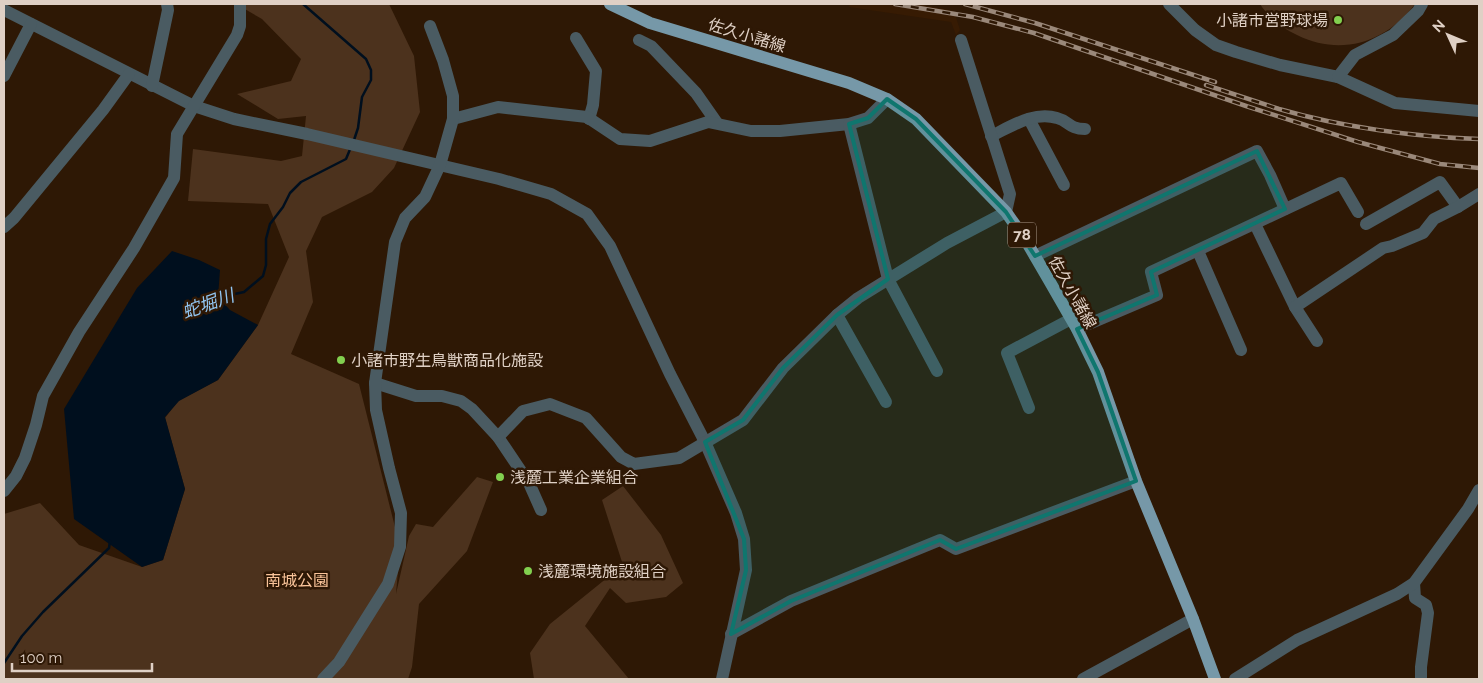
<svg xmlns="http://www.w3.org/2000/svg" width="1483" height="683" font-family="Raleway,'Noto Sans JP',sans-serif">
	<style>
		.built { fill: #371b03 }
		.green { fill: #4c321d }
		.water { fill: #000f1e }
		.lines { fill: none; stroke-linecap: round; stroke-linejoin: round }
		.stream { stroke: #000f1e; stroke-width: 2.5 }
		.minor { stroke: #4a5b62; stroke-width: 12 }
		.major { stroke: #7698a8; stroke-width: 12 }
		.rail-casing { stroke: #9a887a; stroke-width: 4.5 }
		.rail { stroke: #2e1805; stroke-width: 2.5; stroke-dasharray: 8; stroke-linecap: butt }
		.marked { fill: #0f766e; fill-opacity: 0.2; stroke: #0f766e; stroke-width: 4; stroke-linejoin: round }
		.poi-dot { fill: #82d04f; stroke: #2e1805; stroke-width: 2 }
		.labels { text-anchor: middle; stroke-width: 5; stroke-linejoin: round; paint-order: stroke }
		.shield { fill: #2e1805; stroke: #aa998b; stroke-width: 1 }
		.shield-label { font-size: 15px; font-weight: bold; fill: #dfd0c5 }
		.poi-label { font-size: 16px; fill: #dfd0c5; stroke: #2e1805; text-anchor: start }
		.street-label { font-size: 16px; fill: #dfd0c5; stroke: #2e1805 }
		.park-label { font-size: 16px; fill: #f9c399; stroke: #2e1805 }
		.water-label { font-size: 18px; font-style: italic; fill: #91c5f1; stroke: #2e1805 }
	</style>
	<rect width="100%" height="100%" fill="#2e1805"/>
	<path class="built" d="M 850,4 L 918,4 L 954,11 L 960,30 L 956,35 L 951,22 L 849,7 Z"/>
	<g class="green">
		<path d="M 236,4 L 389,4 L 414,56 L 420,112 L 394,168 L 372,192 L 322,217 L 306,251 L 313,302 L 291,354 L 359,384 L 400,547 L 396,594 L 409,536 L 416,524 L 433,527 L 477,477 L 493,482 L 467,551 L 419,604 L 412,667 L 408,679 L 4,679 L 4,514 L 40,503 L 79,545 L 142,567 L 163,560 L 185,489 L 165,418 L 178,401 L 218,380 L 258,325 L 289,257 L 268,204 L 188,201 L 193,149 L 281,161 L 302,156 L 306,116 L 278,119 L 237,94 L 291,81 L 301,59 L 262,19 Z"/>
		<path d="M 1260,4 L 1415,4 C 1387,42 1341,57 1297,35 C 1282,28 1269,18 1260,4 Z"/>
		<path d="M 623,486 L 661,535 L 683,583 L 666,597 L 626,603 L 610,588 L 585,626 L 629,679 L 534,679 L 530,653 L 550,624 L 623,565 L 602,500 Z"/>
	</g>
	<path class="water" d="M 172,251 L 199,260 L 220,270 L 218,297 L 230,310 L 258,325 L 218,380 L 179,401 L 165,417 L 185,489 L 163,560 L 142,567 L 74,519 L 64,409 L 137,288 Z"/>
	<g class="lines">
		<g class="stream">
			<path d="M 303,4 L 366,59 L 371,70 L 371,80 L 362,97 L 358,128 L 354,140"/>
			<path d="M 216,298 L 244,292 L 263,276 L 266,265 L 266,239 L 270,224 L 283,207 L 290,193 L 301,182 L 346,159 L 351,147"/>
			<path d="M 4,663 L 22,636 L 43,612 L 109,548 L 110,541"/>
		</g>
		<g class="minor">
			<path d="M 1169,4 L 1195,30 L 1216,45 L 1236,52 L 1280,65 L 1338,77 L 1395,103 L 1479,111"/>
			<path d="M 4,10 L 194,106 L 234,119 L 307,134 L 499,179 L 551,194 L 587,214 L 610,246 L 670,374 L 705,442 L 736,513 L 744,539 L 746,570 L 722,679"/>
			<path d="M 576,38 L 596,71 L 593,105 L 589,119"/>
			<path d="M 639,40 L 651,46 L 696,93 L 717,123"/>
			<path d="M 4,76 L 31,24"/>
			<path d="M 1338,77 L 1355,55 L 1393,35 L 1418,11 L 1422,4"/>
			<path d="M 152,86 L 168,10 L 167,4"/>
			<path d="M 453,119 L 498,107 L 587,117 L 620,139 L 650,141 L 708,122 L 751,131 L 780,131 L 849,124 L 868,118 L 887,99"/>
			<path d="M 1029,119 L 1064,185"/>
			<path d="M 849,124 L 888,279 L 937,371"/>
			<path d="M 991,136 C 1012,126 1034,111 1057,118 C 1069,121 1069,129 1085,129"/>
			<path d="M 1255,224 L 1295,307 L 1317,341"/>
			<path d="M 1366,224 L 1440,182 L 1458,207"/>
			<path d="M 4,227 L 14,218 L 103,110 L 129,74"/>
			<path d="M 1198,251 L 1241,350"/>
			<path d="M 1035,256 L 1257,151 L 1270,175 L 1285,209"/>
			<path d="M 1295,307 L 1383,248 L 1392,246 L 1423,233 L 1434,219 L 1458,207 L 1479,194"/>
			<path d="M 837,315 L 886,402"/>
			<path d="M 1077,329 L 1157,295 L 1151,272 L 1341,183 L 1358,212"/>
			<path d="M 375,383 L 416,396 L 442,396 L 461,401 L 472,409 L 498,437 L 529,483 L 541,510"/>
			<path d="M 1029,408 L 1007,353 L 1071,319"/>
			<path d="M 498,437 L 523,411 L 550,404 L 586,418 L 621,457 L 634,464 L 679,458 L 743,420 L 783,368 L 837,315 L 858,298 L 947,243 L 1006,212 L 1010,194 L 961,40"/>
			<path d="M 4,491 L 16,476 L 25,458 L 36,425 L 43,396 L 79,332 L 134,248 L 174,178 L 177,134 L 237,35 L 240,26 L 240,4"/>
			<path d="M 1414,583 L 1415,598 L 1426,605 L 1428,613 L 1421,667 L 1421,679"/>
			<path d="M 731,634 L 791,601 L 940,540 L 956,549 L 1136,481"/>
			<path d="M 323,679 L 339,662 L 388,584 L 400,547 L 401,513 L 389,468 L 376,410 L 375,383 L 395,242 L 405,218 L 425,197 L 440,165 L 453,119 L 453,96 L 443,60 L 430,26"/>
			<path d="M 1083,679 L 1193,619"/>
			<path d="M 1235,679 L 1297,640 L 1397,594 L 1414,583 L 1468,509 L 1479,490"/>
		</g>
		<path class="major" d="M 610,4 L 650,23 L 849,83 L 887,99 L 916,119 L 1006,212 L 1025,239 L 1050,282 L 1077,329 L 1098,372 L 1136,481 L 1193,619 L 1215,679"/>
		<g class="rail-casing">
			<g id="rail">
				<path d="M 895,4 L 973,17 L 1034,33 L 1246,106 L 1358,142 L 1440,164 L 1479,168"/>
				<path d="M 965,4 L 1035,23 L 1215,82"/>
				<path d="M 1206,85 C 1230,93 1254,101 1279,109 C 1341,127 1414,137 1479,139"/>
			</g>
		</g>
		<use href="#rail" class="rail"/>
	</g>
	<path class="marked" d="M 887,99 L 916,119 L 1006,212 L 1035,256 L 1257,151 L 1285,209 L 1151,272 L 1157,295 L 1077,329 L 1098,372 L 1136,481 L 956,549 L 940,540 L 791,601 L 731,634 L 746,570 L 744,539 L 705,442 L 743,420 L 783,368 L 837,315 L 888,279 L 849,124 L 868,118 Z"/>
	<g class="poi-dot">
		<circle cx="1338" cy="20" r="5"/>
		<circle cx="341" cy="360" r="5"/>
		<circle cx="500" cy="477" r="5"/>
		<circle cx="528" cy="571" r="5"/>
	</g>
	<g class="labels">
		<rect class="shield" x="1008" y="222.5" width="28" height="25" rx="4"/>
		<g class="shield-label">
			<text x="1022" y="240">78</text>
		</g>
		<g class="poi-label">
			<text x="1328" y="26" text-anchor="end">小諸市営野球場</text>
			<text x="351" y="366">小諸市野生鳥獣商品化施設</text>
			<text x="510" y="483">浅麓工業企業組合</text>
			<text x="538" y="577">浅麓環境施設組合</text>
		</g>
		<g class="street-label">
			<text transform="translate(747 35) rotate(17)" y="6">佐久小諸線</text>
			<text transform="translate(1073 292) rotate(61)" y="6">佐久小諸線</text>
		</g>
		<g class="park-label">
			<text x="297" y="586">南城公園</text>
		</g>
		<g class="water-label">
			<text transform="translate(208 304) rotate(-20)" y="6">蛇堀川</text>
		</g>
	</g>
	<rect width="1483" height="683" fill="none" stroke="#dfd0c5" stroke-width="10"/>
	<g transform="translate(1448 35) rotate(314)" stroke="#2e1805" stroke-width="4" paint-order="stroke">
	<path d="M0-4L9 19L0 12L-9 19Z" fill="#dfd0c5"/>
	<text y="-8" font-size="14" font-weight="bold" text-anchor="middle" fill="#dfd0c5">N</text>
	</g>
	<path d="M12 663v8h140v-8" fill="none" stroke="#dfd0c5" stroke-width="2.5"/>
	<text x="20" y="663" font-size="15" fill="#dfd0c5" stroke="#2e1805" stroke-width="4" paint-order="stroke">100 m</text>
</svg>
